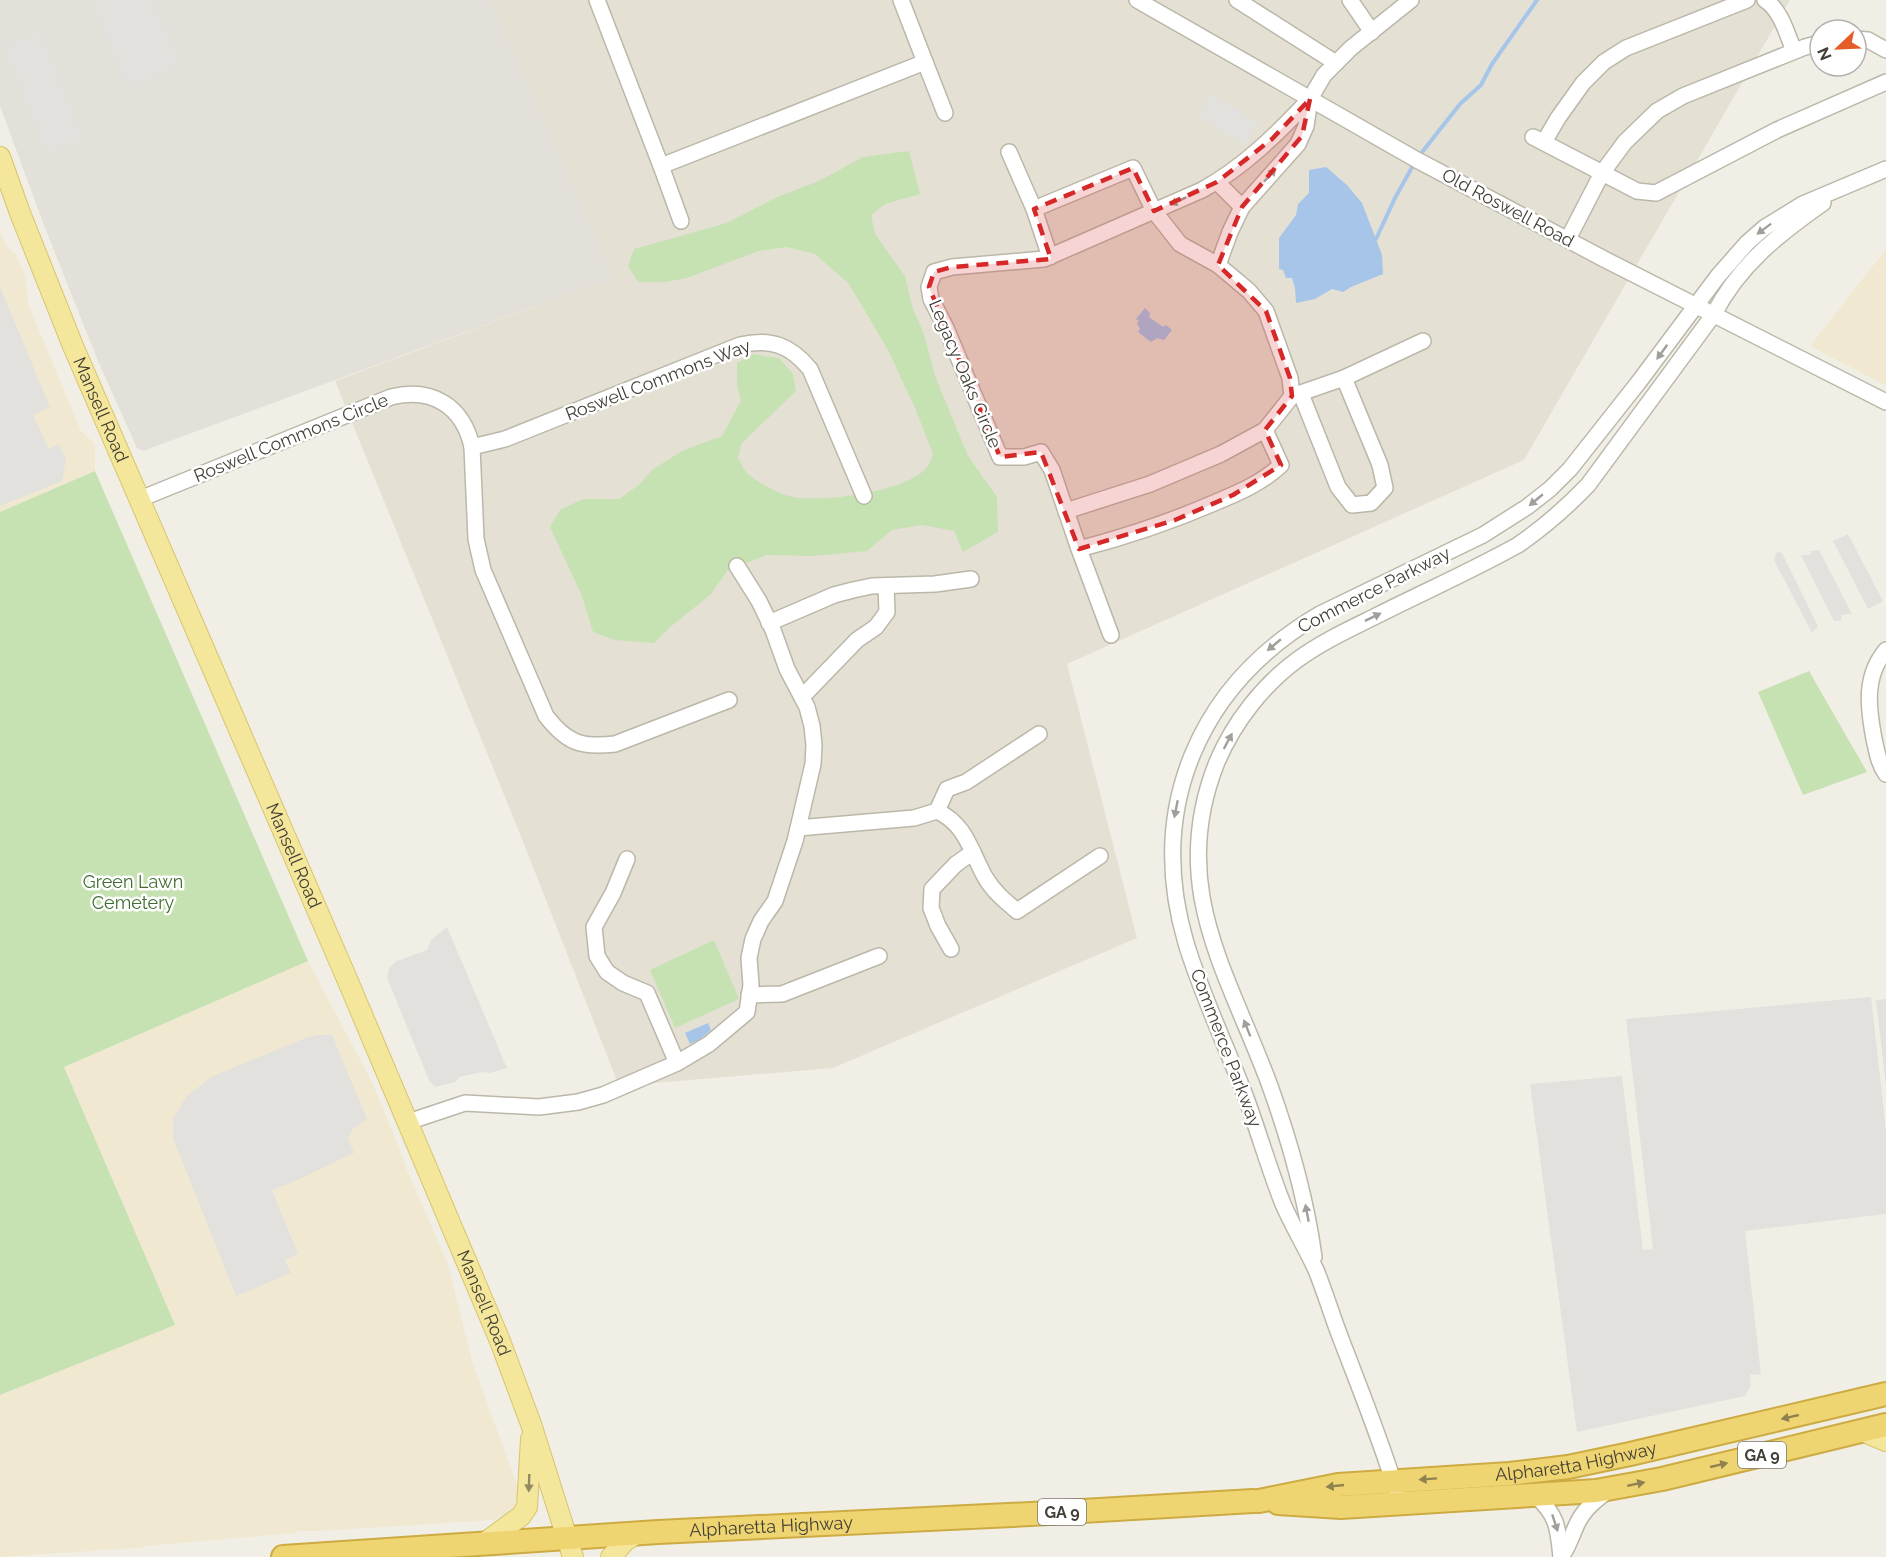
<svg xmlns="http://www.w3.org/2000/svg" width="1886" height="1557" font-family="Raleway,sans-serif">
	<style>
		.residential { fill: #e4e1d4 }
		.commercial { fill: #f1e8d2 }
		.industrial { fill: #e3e0da }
		.green { fill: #c6e1b2 }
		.parking { fill: #e2e1dd }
		.water { fill: #a7c5e8 }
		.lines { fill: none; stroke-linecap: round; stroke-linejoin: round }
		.stream { stroke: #a7c5e8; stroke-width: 4 }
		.minor-casing { stroke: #bbb7a9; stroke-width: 18 }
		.major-casing { stroke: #d7c46d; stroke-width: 22 }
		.highway-casing { stroke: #cdab43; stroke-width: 26 }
		.minor { stroke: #fff; stroke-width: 15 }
		.major { stroke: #f4e69b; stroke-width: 20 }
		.highway { stroke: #efd572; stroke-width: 22 }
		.oneway { fill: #a09f9a }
		.oneway2 { fill: #908250 }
		.oneway3 { fill: #928a63 }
		.marked { fill: #d62828; fill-opacity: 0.2; stroke: #d62828; stroke-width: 4.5; stroke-dasharray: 12 8; stroke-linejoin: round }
		.labels { text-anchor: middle; stroke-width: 5; stroke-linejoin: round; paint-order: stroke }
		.shield { fill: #fff; stroke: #7b7972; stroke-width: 1.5 }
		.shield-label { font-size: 16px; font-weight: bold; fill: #423f35 }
		.street-label { font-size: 18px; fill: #423f35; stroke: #fff }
		.park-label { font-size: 18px; fill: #3f6e2f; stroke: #fff }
	</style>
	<rect width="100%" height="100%" fill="#f1efe5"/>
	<path class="residential" d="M 490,0 L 1790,0 L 1524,460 L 1067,664 L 1137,938 L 833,1068 L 619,1086 L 520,834 L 335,381 L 614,277 Z"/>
	<g class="commercial">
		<path d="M 0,231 L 7,247 L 16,254 L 25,275 L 29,306 L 81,431 L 95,444 L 95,471 L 0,512 Z"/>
		<path d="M 1886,249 L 1886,386 L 1810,346 Z"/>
		<path d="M 308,961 L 372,1082 L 402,1155 L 406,1168 L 448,1264 L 472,1361 L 517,1485 L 517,1498 L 514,1506 L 510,1512 L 493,1520 L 320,1531 L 300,1531 L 295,1533 L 145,1546 L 142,1548 L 96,1550 L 93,1551 L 0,1557 L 0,1395 L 174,1325 L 64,1067 Z"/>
	</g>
	<path class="industrial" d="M 0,0 L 490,0 L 614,277 L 143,451 L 137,448 L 98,361 L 45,228 L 0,106 Z"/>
	<g class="green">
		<path d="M 909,151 L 920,194 L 885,204 L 871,215 L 875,234 L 905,276 L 913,309 L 924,334 L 935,376 L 968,456 L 997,497 L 998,532 L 963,552 L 954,531 L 922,525 L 892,530 L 867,551 L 813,556 L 767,555 L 728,570 L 710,595 L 669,628 L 654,643 L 614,640 L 593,632 L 582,596 L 550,527 L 560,510 L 583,499 L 619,499 L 640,484 L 652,470 L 682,451 L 722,436 L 741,401 L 737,385 L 737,363 L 753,354 L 779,358 L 793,374 L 796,391 L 742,443 L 738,458 C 741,463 744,470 748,474 C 757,482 774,491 785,495 C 813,505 909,492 927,467 C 930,464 931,458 933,454 L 915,408 L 889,352 L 864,309 L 848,283 L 815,254 L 787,247 L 759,251 L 687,278 L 665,282 L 638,282 L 628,266 L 634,249 L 727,223 L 777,197 L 819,181 L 863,157 Z"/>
		<path d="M 95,471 L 308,961 L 64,1067 L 175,1325 L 0,1395 L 0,512 Z"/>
		<path d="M 1809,671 L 1867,772 L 1803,795 L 1758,692 Z"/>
		<path d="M 714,940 L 739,999 L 675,1028 L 650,970 Z"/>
	</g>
	<g class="parking">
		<path d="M 105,0 L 153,0 L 180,66 L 128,88 L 93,4 Z"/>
		<path d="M 41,31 L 84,140 L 47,155 L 4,46 Z"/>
		<path d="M 1212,94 L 1258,123 L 1244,145 L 1198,116 Z"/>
		<path d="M 0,287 L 50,407 L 33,415 L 49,449 L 59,444 L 66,460 L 62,481 L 0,506 Z"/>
		<path d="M 1848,534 L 1883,601 L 1868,609 L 1833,541 Z"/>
		<path d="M 1819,550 L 1852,614 L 1841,615 L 1842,620 L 1834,621 L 1801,555 L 1811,555 L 1810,551 Z"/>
		<path d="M 1777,552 L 1782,553 L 1818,626 L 1812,633 L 1774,560 Z"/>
		<path d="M 447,927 L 507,1068 L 490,1073 L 482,1072 L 459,1077 L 456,1082 L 435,1087 L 429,1080 L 387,978 L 389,968 L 397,961 L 427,950 L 432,939 Z"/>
		<path d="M 1871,997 L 1886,1130 L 1886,1214 L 1745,1231 L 1761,1375 L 1750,1374 L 1751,1386 L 1745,1396 L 1577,1432 L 1530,1084 L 1622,1076 L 1643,1250 L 1653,1249 L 1626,1019 Z"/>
		<path d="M 1886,999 L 1886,1086 L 1876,1000 Z"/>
		<path d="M 318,1035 L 332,1035 L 367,1119 L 353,1129 L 348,1138 L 354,1153 L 291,1183 L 272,1190 L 298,1254 L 285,1260 L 291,1273 L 236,1296 L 173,1138 L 173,1119 L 186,1097 L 211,1077 L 305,1038 Z"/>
	</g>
	<g class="water">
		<path d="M 1326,167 L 1347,185 L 1362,203 L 1382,255 L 1383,274 L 1351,287 L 1343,292 L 1332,289 L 1315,299 L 1296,303 L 1295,288 L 1292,278 L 1286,278 L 1283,270 L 1279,269 L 1279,238 L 1296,215 L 1298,204 L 1309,193 L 1309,170 Z"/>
		<path d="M 1145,308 L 1150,313 L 1149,317 L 1163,327 L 1166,325 L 1172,330 L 1164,340 L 1157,338 L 1151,342 L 1138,332 L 1140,329 L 1137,323 L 1139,321 L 1136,319 Z"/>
		<path d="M 708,1023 L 711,1030 L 699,1040 L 690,1044 L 685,1033 Z"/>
	</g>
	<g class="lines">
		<g class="stream">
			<path d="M 1419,156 L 1460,104 L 1481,85 L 1492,64 L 1537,0"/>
			<path d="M 1376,239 L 1395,198 L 1415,162"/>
		</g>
		<g class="minor-casing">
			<g id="minor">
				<path d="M 597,0 L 661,166 L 925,62 L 901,0"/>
				<path d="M 1137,0 L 1417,160 L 1604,259 L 1886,402"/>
				<path d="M 1237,0 L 1336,63"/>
				<path d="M 1350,0 L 1372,32"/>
				<path d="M 1765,0 C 1781,10 1787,34 1794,51"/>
				<path d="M 1856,39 L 1868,40 L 1886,50"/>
				<path d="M 925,62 L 945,113"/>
				<path d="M 1533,137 L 1637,191 L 1656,193 L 1777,130 L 1886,82"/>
				<path d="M 1544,142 L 1558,118 L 1583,83 L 1604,62 L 1626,48 L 1747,0"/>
				<path d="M 1009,152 L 1034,209 L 1050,257"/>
				<path d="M 661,166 L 681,221"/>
				<path d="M 1217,182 L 1242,207"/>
				<path d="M 1034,209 L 1133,168 L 1154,211 L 1180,244 L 1218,265 L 1249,291 L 1266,311 L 1290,378 L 1292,396 L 1265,430 L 1221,454 L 1150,484 L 1066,511"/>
				<path d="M 1568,239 L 1602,173 L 1625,142 L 1657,111 L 1683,96 L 1805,47 L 1820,43"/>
				<path d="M 1218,265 L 1230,232 L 1242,207 L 1298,144 L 1306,126 L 1310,99 L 1324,75 L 1351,48 L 1411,0"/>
				<path d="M 1301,394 L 1338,487 L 1352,505 L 1371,503 L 1385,488 L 1380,465 L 1344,378"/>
				<path d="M 1292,396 L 1344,378 L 1423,341"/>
				<path d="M 472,447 L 505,439 L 740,345 C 771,338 790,345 810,369 L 864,496"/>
				<path d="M 140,499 L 391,397 C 432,387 463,406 472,447 L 476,539 L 483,570 L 546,716 C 567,743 581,748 615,744 L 729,700"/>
				<path d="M 1079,549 C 1125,537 1170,522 1214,503 C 1238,493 1262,483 1281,465 L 1265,430"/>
				<path d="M 769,623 L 834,595 L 853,590 L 872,586 L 935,584 L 971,579"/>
				<path d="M 1111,635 L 1079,549 L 1052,470 L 1041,452 L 1024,457 L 1000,457 L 946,328 L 931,299 L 929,287 L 934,272 L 952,267 L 1044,259 L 1202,190 C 1244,167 1277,134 1310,99"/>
				<path d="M 1886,650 C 1864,676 1868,707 1874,739 C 1877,751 1878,763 1886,774"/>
				<path d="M 802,697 L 857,640 L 876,627 L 887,612 L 886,586"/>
				<path d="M 937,811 L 947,789 L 966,782 L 1039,734"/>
				<path d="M 798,828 L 914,818 L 937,811 C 966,824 971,852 985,877 C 993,891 1005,901 1017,911 L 1100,856"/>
				<path d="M 627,859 L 613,893 L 594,927 L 597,956 L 607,972 L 623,983 L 647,993 L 677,1063"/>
				<path d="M 951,949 L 938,926 L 931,908 L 932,889 L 956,864 L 973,852"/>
				<path d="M 749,995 L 782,994 L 879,956"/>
				<path d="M 408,1122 L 465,1103 L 539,1107 L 578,1102 L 603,1095 L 677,1063 L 709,1044 L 747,1012 L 751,985 L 749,958 L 753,939 L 761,921 L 775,901 L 795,841 L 813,764 L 814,745 L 812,726 L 807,707 L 787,669 L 773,630 L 759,601 L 737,566"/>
				<path d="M 1314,1257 C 1306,1198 1290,1142 1270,1086 C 1228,972 1167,887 1217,762 C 1234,722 1263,685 1297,660 C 1323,641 1352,628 1380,614 C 1426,591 1473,570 1518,545 C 1544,527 1566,508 1588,485 L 1714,314 C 1739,265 1779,234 1823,203"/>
				<path d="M 1396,1490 C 1380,1438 1360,1389 1341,1339 C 1332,1316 1325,1292 1316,1270 C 1306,1248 1293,1227 1283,1204 C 1269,1169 1259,1133 1246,1098 C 1227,1047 1202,996 1186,943 C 1146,807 1199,685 1320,614 L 1483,535 L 1527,507 L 1550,489 L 1570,469 L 1638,383 L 1718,276 L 1747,243 L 1764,228 L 1803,204 L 1886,169"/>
				<path d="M 1536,1496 C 1558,1516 1558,1529 1561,1557"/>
				<path d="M 1561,1557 C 1569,1546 1572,1534 1578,1522 C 1585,1508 1597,1499 1609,1490"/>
			</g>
		</g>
		<g class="major-casing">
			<g id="major">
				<path id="s1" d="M 0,157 L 20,213 L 73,346 L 347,979 L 500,1341 L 531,1424 L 573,1557"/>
				<path d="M 1862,1431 L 1886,1441"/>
				<path d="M 483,1544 L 521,1516 L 527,1507 L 531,1439"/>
				<path d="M 611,1557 L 625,1541 L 636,1534"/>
			</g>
		</g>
		<g class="highway-casing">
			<g id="highway">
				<path id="s2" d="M 1259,1501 L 1338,1485 L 1509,1474 L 1568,1467 L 1630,1454 L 1886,1394"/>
				<path d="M 1278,1503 L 1341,1507 L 1596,1491 L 1662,1479 L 1886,1425"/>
				<path id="s3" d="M 283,1557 L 658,1532 L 1031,1514 L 1253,1501"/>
			</g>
		</g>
		<use href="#minor" class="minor"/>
		<use href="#major" class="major"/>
		<use href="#highway" class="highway"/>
	</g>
	<defs><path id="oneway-solid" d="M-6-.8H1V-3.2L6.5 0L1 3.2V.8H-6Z" transform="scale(1.5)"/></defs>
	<g class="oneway">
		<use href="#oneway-solid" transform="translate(1270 175) rotate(-49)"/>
		<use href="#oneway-solid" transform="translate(1178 201) rotate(156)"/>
		<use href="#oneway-solid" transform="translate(1764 229) rotate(143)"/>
		<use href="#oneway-solid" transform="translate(1662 352) rotate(126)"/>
		<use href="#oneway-solid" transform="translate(1536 500) rotate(140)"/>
		<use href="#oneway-solid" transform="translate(1373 617) rotate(-26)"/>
		<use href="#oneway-solid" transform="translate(1274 645) rotate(140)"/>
		<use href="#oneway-solid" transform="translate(1228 741) rotate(-62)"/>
		<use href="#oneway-solid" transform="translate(1176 809) rotate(101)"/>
		<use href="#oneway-solid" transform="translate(1247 1028) rotate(-112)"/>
		<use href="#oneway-solid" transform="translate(1307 1213) rotate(-101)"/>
		<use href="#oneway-solid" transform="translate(1555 1523) rotate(72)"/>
	</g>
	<g class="oneway2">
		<use href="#oneway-solid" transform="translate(1790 1417) rotate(167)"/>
		<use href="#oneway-solid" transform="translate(1719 1465) rotate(-13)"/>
		<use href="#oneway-solid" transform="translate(1428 1479) rotate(176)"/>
		<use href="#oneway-solid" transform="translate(1636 1484) rotate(-12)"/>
		<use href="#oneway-solid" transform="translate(1335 1486) rotate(174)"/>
	</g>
	<use class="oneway3" href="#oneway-solid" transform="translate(529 1483) rotate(92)"/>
	<path class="marked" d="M 1310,99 L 1302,136 L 1242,207 L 1218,265 L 1266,311 L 1290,378 L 1292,396 L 1265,430 L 1281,465 L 1233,495 L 1175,520 L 1079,549 L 1041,452 L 1000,457 L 929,287 L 934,272 L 952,267 L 1051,259 L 1034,209 L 1133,168 L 1154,211 L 1217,182 L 1272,139 Z"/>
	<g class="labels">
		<g class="shield">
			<rect x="1738" y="1442" width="48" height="26" rx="4.5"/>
			<rect x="1038" y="1499" width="48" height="26" rx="4.5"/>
		</g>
		<g class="shield-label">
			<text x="1762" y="1461">GA 9</text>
			<text x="1062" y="1518">GA 9</text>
		</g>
		<g class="street-label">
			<text transform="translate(1508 208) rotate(28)" y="6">Old Roswell Road</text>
			<text transform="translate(965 374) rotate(67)" y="6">Legacy Oaks Circle</text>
			<text transform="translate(658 380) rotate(-21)" y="6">Roswell Commons Way</text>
			<text dy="6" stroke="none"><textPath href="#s1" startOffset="272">Mansell Road</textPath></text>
			<text transform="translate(291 438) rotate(-22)" y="6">Roswell Commons Circle</text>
			<text transform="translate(1374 590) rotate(-27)" y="6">Commerce Parkway</text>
			<text dy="6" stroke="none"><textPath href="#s1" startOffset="758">Mansell Road</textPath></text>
			<text transform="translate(1226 1048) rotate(69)" y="6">Commerce Parkway</text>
			<text dy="6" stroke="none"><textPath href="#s1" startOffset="1244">Mansell Road</textPath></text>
			<text dy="6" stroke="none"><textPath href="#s2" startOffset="320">Alpharetta Highway</textPath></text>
			<text dy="6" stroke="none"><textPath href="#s3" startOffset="489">Alpharetta Highway</textPath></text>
		</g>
		<g class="park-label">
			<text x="133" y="888">Green Lawn<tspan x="133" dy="21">Cemetery</tspan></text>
		</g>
	</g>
	<g transform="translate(1838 48) rotate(247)"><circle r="28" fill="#ffffff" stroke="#b3b2ae" stroke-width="1.5"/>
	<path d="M0-4.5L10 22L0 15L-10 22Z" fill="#e45d29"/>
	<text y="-9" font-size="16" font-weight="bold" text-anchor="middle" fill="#423f35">N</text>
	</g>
</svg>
